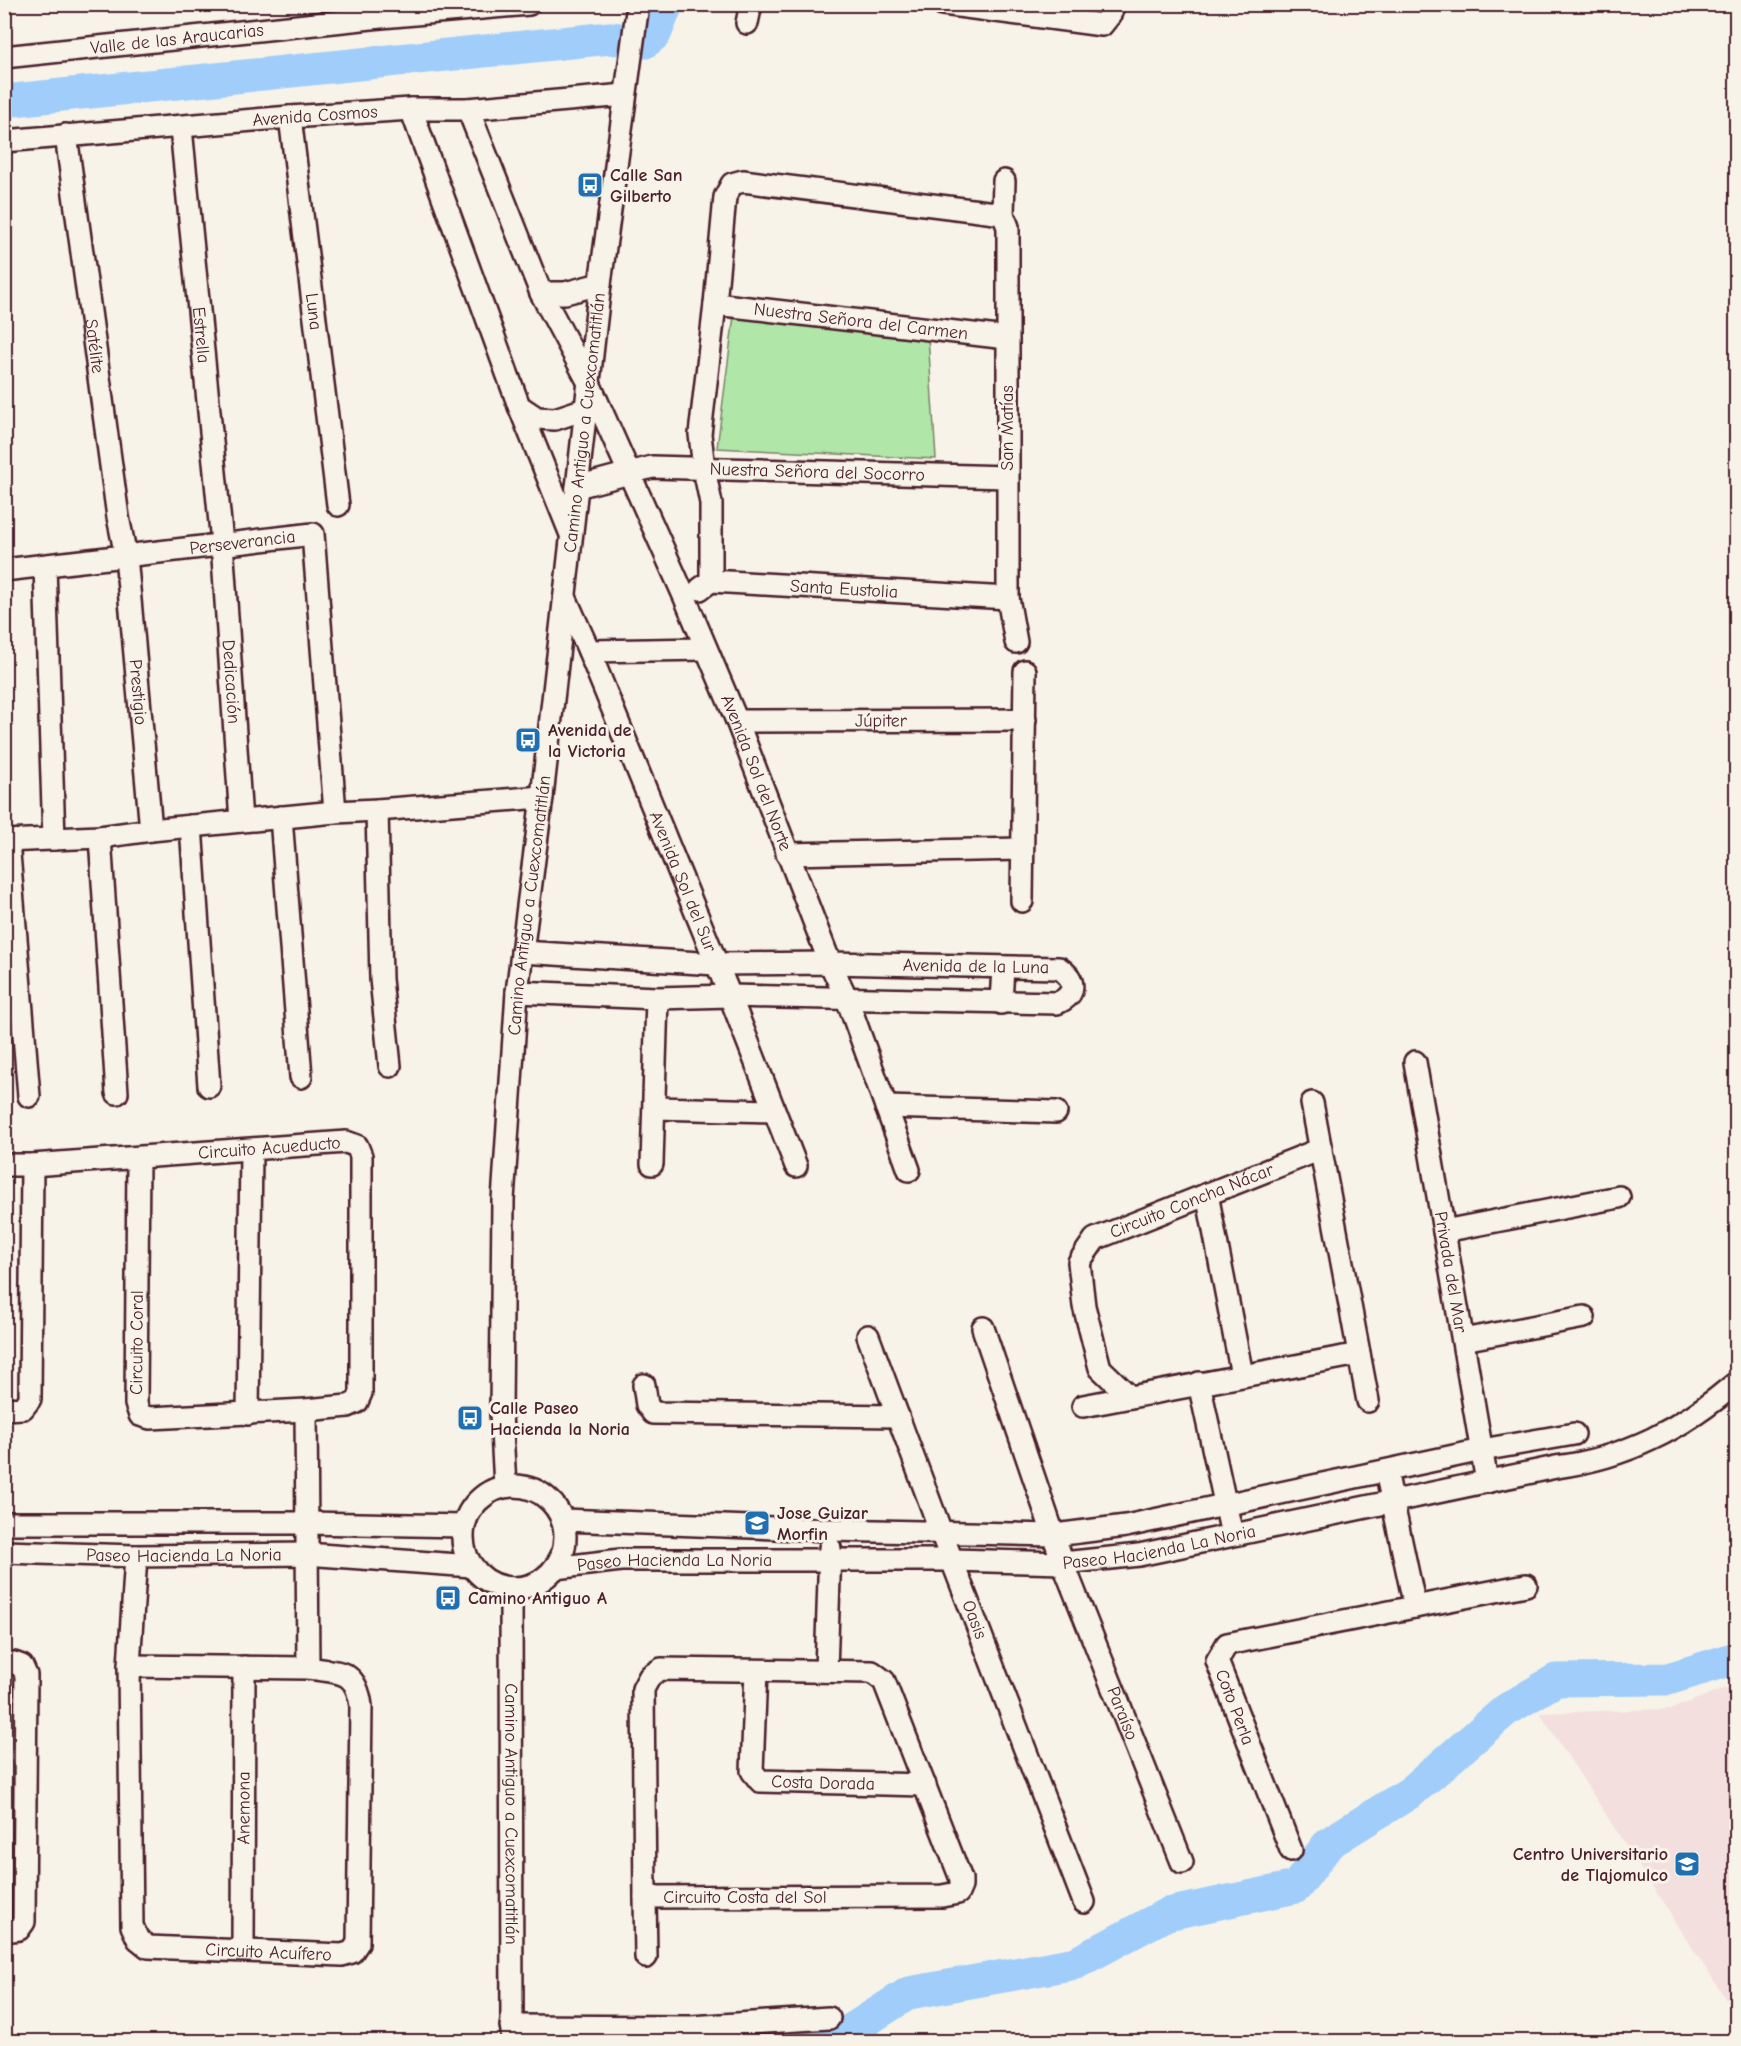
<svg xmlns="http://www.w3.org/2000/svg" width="1741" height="2046" font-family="'Comic Neue',sans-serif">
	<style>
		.built { fill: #f3dfdd }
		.grass { fill: #b0e6a8; stroke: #7d826a; stroke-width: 1.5 }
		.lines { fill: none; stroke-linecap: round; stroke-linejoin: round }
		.river { stroke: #a0cdfa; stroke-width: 33 }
		.minor-casing { stroke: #4a1f2b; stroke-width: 26 }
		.minor { stroke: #f7f3e8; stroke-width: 21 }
		.labels { text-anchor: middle; stroke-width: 6; stroke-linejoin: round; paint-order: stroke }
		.street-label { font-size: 18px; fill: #4a1f2b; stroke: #f7f3e8 }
		.poi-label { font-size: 18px; font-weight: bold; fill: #4a1f2b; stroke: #f7f3e8; text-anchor: start }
	</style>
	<rect width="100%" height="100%" fill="#f7f3e8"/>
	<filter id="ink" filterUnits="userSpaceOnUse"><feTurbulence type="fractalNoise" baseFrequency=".0167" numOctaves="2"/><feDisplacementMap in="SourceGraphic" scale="12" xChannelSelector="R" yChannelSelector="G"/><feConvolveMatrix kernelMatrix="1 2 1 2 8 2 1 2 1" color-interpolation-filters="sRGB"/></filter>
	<g filter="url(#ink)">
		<path class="built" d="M 1736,1684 L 1736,2015 L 1540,1713 L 1671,1709 Z"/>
		<path class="grass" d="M 735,308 L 928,337 L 936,459 L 717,448 Z"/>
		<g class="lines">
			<g class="river">
				<path d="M 4,101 L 610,38 L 645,42 L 655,34 L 667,4"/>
				<path d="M 811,2042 L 848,2032 L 909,1993 L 1076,1963 L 1167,1914 L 1296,1887 L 1329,1843 L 1411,1792 L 1506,1710 L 1556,1680 L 1668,1679 L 1736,1658"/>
			</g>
			<g class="minor-casing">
				<g id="minor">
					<path d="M 943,4 L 1102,25 L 1110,15 L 1114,4"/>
					<path d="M 747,23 L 751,4"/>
					<path id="s1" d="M 4,57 L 381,17 L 529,4"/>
					<path d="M 411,109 L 519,406 L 570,532"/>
					<path id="s2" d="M 468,109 L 541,293 L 589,383 L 685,598 L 737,721 L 830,963 L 847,999 L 909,1170"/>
					<path id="s3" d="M 290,117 L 338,505"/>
					<path id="s4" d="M 181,128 L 222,543 L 241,821"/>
					<path id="s5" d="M 66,135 L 118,517 L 126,556 L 151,830"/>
					<path id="s6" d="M 4,141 L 290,117 L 411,109 L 468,109 L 625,95"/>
					<path d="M 1004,181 L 1003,214 L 1008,227 L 1008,598 L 1016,642"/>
					<path d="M 541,293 L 565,293 L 600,284"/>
					<path id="s7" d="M 715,304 L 1007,338"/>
					<path d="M 519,406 L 537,418 L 555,419 L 585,409"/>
					<path id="s8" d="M 577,487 L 652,467 L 1007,477"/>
					<path d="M 45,566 L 54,839"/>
					<path id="s9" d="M 4,570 L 313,534 L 335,812"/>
					<path d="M 711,581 L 711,503 L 704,469 L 700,434 L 715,304 L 725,197 L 732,184 L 743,181 L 1003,214"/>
					<path id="s10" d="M 700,589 L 711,581 L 1008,598"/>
					<path id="s11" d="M 565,597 L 589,651 L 730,996 L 796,1166"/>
					<path d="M 589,651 L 706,649"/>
					<path id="s12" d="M 737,721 L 1025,720"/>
					<path d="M 377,810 L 381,979 L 390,1066"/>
					<path d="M 281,817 L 301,1077"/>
					<path d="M 191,826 L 209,1086"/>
					<path d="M 100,837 L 117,1093"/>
					<path d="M 4,841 L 100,837 L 151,830 L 335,812 L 377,810 L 542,797"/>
					<path d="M 8,841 L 29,1096"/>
					<path d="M 787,854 L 1021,849"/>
					<path d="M 1022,901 L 1025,671"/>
					<path d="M 517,992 L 657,998 L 730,996 L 1057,1003 C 1077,995 1076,979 1059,968 L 830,963 L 716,964 L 522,952"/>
					<path d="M 1001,1003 L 1003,967"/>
					<path id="s13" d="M 1415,1062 L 1487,1482"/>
					<path d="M 1312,1103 L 1368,1401"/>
					<path d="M 886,1107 L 1056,1112"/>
					<path d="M 655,1108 L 774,1111"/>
					<path d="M 652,1164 L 657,998"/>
					<path d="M 4,1165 L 32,1165 L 30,1399 L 23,1408 L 4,1409"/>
					<path id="s14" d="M 32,1165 L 346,1142 L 357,1146 L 361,1156 L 361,1393 L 357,1402 L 348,1406 L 306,1410 L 150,1418 L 140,1415 L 136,1404 L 138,1158"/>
					<path d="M 1207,1194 L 1242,1375"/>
					<path d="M 1444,1231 L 1619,1197"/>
					<path id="s15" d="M 983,1328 L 1063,1563 L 1182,1862"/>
					<path id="s16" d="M 868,1336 L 941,1532 L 1084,1902"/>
					<path d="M 1463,1340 L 1584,1317"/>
					<path d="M 1199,1383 L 1232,1535"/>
					<path d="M 644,1385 L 647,1405 L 653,1413 L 898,1416"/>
					<path id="s17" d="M 1130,1397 L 1100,1368 L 1084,1306 L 1079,1262 L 1095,1239 L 1321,1149"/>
					<path d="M 1083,1406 L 1359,1354"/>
					<path d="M 248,1414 L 251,1150"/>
					<path d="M 1386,1471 L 1415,1607"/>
					<path id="s18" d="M 505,1486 L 501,1413 L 503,1200 L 517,992 L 542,797 L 600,284 L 638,4"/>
					<circle cx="514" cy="1537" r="51"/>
					<path d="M 562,1520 L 830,1530 L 1055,1535 L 1126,1526 L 1482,1450 L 1574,1434"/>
					<path d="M 4,1523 L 306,1523 L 464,1526"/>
					<path id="s19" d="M 4,1552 L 136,1556 L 306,1554 L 472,1566"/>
					<path id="s20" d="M 136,1556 L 129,1666 L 132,1926 L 138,1939 L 148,1947 L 342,1955 L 352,1952 L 358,1943 L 361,1706 C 356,1668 339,1673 308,1668 L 306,1410"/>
					<path id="s21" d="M 555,1568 L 621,1560 L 952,1560 L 1063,1563 L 1139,1555 L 1556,1467 C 1626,1458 1682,1429 1736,1383"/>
					<path id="s22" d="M 511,1588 L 512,2042"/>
					<path d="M 4,1663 L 14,1663 L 22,1666 L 26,1675 L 24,1922 L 19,1929 L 4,1931"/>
					<path d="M 129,1666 L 308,1668"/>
					<path d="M 661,1669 L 872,1672 L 884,1681 L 961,1879 L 961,1886 L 958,1893 L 942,1896 L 645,1897 L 643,1689 L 650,1676 Z"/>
					<path id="s23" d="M 756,1671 L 752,1771 L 760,1781 L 925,1785"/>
					<path d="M 826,1671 L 830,1548"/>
					<path d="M 1291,1850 L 1217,1661 L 1227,1644 L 1526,1585"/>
					<path d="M 645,1897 L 646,1957"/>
					<path id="s24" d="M 243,1949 L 244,1667"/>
					<path d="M 511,2026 L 691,2027 L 829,2018"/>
				</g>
			</g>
			<use href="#minor" class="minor"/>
		</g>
	</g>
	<defs>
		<g id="bus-square" transform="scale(1.35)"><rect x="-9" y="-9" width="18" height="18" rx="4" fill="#1f6fb2" stroke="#f7f3e8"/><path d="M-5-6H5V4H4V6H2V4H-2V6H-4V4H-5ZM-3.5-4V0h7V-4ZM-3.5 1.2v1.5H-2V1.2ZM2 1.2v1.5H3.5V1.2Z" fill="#fff"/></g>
		<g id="school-square" transform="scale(1.35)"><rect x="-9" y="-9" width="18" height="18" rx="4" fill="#1f6fb2" stroke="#f7f3e8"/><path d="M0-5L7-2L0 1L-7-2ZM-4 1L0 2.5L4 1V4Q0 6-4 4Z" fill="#fff"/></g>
		<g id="university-square" transform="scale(1.35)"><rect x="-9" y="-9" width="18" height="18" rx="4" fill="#1f6fb2" stroke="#f7f3e8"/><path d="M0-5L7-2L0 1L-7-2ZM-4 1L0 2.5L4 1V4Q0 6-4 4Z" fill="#fff"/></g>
	</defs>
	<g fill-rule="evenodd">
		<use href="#bus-square" x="590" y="185"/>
		<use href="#bus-square" x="528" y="740"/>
		<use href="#bus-square" x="470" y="1418"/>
		<use href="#school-square" x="757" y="1523"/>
		<use href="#bus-square" x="448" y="1598"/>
		<use href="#university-square" x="1687" y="1864"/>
	</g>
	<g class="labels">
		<g class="street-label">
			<text dy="6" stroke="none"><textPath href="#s1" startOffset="174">Valle de las Araucarias</textPath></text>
			<text dy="6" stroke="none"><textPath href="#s6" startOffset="312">Avenida Cosmos</textPath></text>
			<text dy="6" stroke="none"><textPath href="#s3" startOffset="196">Luna</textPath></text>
			<text dy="6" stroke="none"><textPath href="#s7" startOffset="147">Nuestra Señora del Carmen</textPath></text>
			<text dy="6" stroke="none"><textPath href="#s4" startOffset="208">Estrella</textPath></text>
			<text dy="6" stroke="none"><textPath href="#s5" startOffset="213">Satélite</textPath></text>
			<text dy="6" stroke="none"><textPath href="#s18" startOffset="1068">Camino Antiguo a Cuexcomatitlán</textPath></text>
			<text transform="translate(1007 428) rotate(-90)" y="6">San Matías</text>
			<text dy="6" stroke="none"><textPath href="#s8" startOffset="243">Nuestra Señora del Socorro</textPath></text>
			<text dy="6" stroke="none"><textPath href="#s9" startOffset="240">Perseverancia</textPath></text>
			<text dy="6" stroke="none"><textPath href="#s10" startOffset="147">Santa Eustolia</textPath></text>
			<text dy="6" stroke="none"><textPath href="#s4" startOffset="556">Dedicación</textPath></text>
			<text dy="6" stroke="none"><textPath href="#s5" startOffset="562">Prestigio</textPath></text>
			<text dy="6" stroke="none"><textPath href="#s12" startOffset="144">Júpiter</textPath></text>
			<text dy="6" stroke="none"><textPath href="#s2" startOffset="724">Avenida Sol del Norte</textPath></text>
			<text dy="6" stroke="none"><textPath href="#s11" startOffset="308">Avenida Sol del Sur</textPath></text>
			<text dy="6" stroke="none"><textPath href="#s18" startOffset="582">Camino Antiguo a Cuexcomatitlán</textPath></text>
			<text transform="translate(976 966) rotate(1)" y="6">Avenida de la Luna</text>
			<text dy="6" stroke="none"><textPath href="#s14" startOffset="238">Circuito Acueducto</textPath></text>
			<text dy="6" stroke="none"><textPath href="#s17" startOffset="282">Circuito Concha Nácar</textPath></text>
			<text dy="6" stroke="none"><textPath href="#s13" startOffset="213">Privada del Mar</textPath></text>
			<text dy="6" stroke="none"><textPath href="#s14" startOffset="876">Circuito Coral</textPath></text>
			<text dy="6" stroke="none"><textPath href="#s21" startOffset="606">Paseo Hacienda La Noria</textPath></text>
			<text dy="6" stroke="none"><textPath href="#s19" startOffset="180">Paseo Hacienda La Noria</textPath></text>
			<text dy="6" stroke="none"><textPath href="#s21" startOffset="120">Paseo Hacienda La Noria</textPath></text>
			<text dy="6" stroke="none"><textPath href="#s16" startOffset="303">Oasis</textPath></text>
			<text transform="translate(1235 1707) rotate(69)" y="6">Coto Perla</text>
			<text dy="6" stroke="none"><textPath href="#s15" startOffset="410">Paraíso</textPath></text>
			<text dy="6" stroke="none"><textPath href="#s23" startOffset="176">Costa Dorada</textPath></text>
			<text dy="6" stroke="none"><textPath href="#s24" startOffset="141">Anemona</textPath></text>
			<text dy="6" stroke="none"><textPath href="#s22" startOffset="226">Camino Antiguo a Cuexcomatitlán</textPath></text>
			<text x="745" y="1903">Circuito Costa del Sol</text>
			<text dy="6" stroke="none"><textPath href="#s20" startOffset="518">Circuito Acuífero</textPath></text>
		</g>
		<g class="poi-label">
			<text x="610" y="181">Calle San<tspan x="610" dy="21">Gilberto</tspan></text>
			<text x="548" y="736">Avenida de<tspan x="548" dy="21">la Victoria</tspan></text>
			<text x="490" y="1414">Calle Paseo<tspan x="490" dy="21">Hacienda la Noria</tspan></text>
			<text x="777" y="1519">Jose Guizar<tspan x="777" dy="21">Morfin</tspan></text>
			<text x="468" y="1604">Camino Antiguo A</text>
			<text x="1668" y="1860" text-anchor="end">Centro Universitario<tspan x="1668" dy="21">de Tlajomulco</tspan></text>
		</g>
	</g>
	<rect width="1741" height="2046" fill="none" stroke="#f7f3e8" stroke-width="24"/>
	<rect x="12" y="12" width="1717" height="2022" fill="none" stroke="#4a1f2b" stroke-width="2" filter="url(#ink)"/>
</svg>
